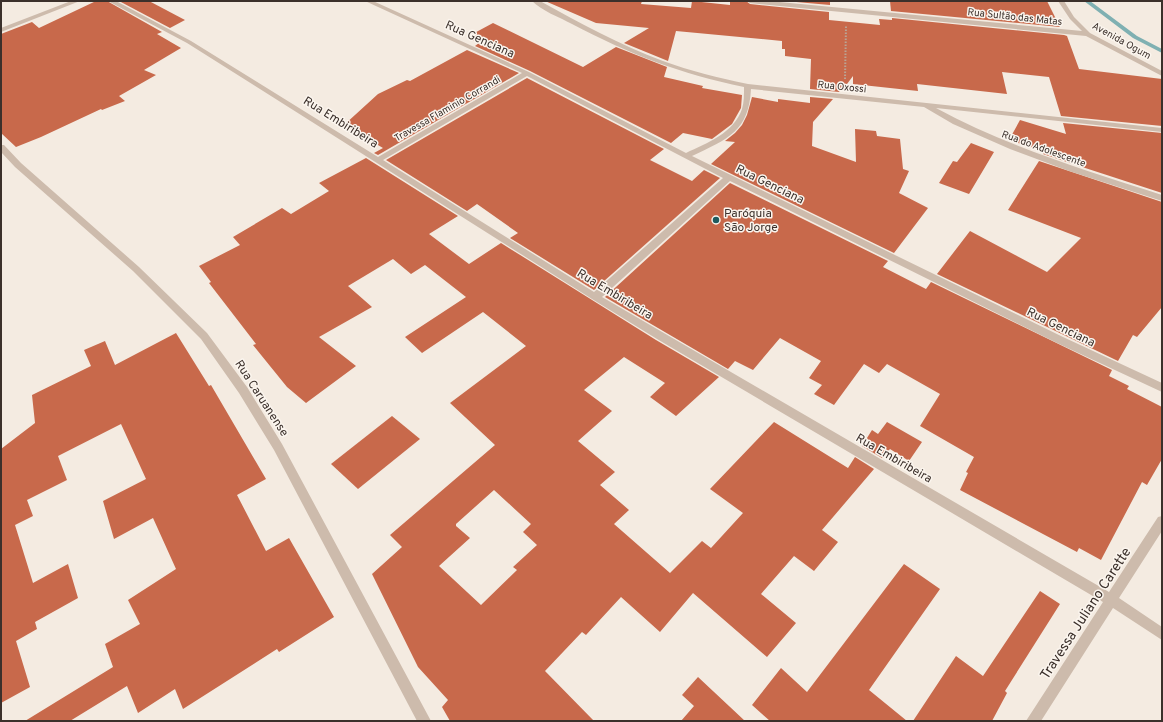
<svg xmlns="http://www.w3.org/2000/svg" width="1163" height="722" font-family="Overpass,sans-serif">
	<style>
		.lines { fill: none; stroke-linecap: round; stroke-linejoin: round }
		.stream { fill: #7fb0b2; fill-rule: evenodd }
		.building { fill: #c8694b; fill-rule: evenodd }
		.path { stroke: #b9a596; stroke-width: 2; stroke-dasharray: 1.5 1.5; stroke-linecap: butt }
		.minor { fill: #cdbbac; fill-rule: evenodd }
		.poi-dot { fill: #1f5a5e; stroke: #fbf5ee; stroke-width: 1.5 }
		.labels { text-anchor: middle; stroke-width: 3; stroke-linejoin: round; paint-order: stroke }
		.far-street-label { font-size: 10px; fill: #3b302b; stroke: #fbf5ee }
		.street-label { font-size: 12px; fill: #3b302b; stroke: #fbf5ee }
		.poi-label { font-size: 12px; fill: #3b302b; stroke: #fbf5ee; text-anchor: start }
		.near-street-label { font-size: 14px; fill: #3b302b; stroke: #fbf5ee }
	</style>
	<rect width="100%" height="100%" fill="#f4ebe1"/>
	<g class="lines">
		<path class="stream" d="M 1084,1 L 1090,1 L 1137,36 L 1162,49 L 1162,53 L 1133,38 Z"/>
	</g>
	<g class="building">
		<path d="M 96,1 L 107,1 L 162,32 L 157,34 L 181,48 L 144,70 L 156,75 L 119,96 L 125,101 L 102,110 L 101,109 L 41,137 L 16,147 L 1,133 L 1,34 L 32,22 L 39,28 Z"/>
		<path d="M 119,1 L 149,1 L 185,20 L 170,28 Z"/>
		<path d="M 545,1 L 642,1 L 641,4 L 691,8 L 692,1 L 730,5 L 730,1 L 746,1 L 750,4 L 829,12 L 829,20 L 880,25 L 879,19 L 892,20 L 892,18 L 1064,35 L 1067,36 L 1079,69 L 1162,79 L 1162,126 L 1061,116 L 1049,77 L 1002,72 L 1007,94 L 917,84 L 918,91 L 890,88 L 853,84 L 853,76 L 847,84 L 845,84 L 839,92 L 810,89 L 811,59 L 785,56 L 785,49 L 782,49 L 782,41 L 676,31 L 668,61 L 624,43 L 649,28 L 596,23 Z"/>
		<path d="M 785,1 L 830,1 L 830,5 Z"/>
		<path d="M 890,1 L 1047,1 L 1060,27 L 891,11 Z"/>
		<path d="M 493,23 L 583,67 L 616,47 L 667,67 L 664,77 L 703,86 L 702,88 L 742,95 L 741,108 L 732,124 L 712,139 L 683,133 L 671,143 L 530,71 L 475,46 L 479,43 L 467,37 Z"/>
		<path d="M 467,50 L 519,73 L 378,155 L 374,153 L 383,148 L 344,125 L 378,94 L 407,80 L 410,81 Z"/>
		<path d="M 527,78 L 664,149 L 650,160 L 692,181 L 704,170 L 720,178 L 594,290 L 510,238 L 518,233 L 477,204 L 467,211 L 386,160 Z"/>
		<path d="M 752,97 L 778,102 L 778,99 L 810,103 L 810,97 L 833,99 L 813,122 L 812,146 L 856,162 L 855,129 L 876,131 L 877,136 L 900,139 L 903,169 L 909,171 L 899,193 L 928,208 L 894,253 L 711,164 L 735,142 L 725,141 L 735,133 L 742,125 L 747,115 Z"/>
		<path d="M 1020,120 L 1066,134 L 1063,123 L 1162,133 L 1162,193 L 1076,165 L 1043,154 L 1045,152 L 1009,140 Z"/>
		<path d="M 971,143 L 994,152 L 969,194 L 939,183 L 953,161 L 957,162 Z"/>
		<path d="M 366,158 L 458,216 L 429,234 L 469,264 L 501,243 L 656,340 L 719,377 L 676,416 L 650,397 L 665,383 L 624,357 L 584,390 L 612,411 L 578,441 L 615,472 L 600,485 L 629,510 L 614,524 L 670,573 L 702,541 L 711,548 L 743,513 L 710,489 L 774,422 L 848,468 L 855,457 L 874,469 L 822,530 L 838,542 L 814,571 L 794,556 L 761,594 L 796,623 L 767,657 L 693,593 L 660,632 L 621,597 L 586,635 L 582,632 L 545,671 L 594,721 L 450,721 L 442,707 L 448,700 L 418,667 L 372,574 L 402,547 L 390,535 L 495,445 L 450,403 L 526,346 L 483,312 L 422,353 L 405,337 L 466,297 L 425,265 L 411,274 L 393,259 L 348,286 L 372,307 L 319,337 L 356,366 L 306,403 L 287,387 L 253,345 L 256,344 L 209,283 L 211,282 L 199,266 L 240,245 L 233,237 L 282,208 L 291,214 L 329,191 L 319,183 ZM 494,490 L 531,524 L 523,532 L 537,545 L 513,567 L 517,570 L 481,605 L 439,566 L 470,538 L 456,526 L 456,524 Z"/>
		<path d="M 1039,161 L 1162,202 L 1162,307 L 1137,337 L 1133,335 L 1118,361 L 937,274 L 970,231 L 1047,272 L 1081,238 L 1008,210 Z"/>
		<path d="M 730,183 L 888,261 L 883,267 L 926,289 L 931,282 L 1112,370 L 1109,376 L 1129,386 L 1127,389 L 1162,407 L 1162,459 L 1147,485 L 1142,482 L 1101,560 L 1079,548 L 1077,552 L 960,490 L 968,473 L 966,472 L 974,457 L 920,426 L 940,394 L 887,364 L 879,373 L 864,364 L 834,405 L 814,394 L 822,385 L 809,378 L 821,361 L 780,338 L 753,370 L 735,361 L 728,369 L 605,297 Z"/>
		<path d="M 176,333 L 209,386 L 211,385 L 218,397 L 266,479 L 237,495 L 266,551 L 289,538 L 334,617 L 279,652 L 277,649 L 183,709 L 175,689 L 138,713 L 127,686 L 70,721 L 25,721 L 113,667 L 105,644 L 140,624 L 128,600 L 176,569 L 153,518 L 114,539 L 103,501 L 146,479 L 121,424 L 58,456 L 67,480 L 27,500 L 33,516 L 15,525 L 33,583 L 68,564 L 78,598 L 35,622 L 37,629 L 16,641 L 30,687 L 1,703 L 1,449 L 35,423 L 32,395 L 91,366 L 84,350 L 105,341 L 115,365 Z"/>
		<path d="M 392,416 L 420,439 L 358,489 L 331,464 Z"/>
		<path d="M 887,422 L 922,442 L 909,461 L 890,449 L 882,458 L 862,446 L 872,430 L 878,434 Z"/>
		<path d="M 904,564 L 940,589 L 869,690 L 907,721 L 770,721 L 752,705 L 781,668 L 807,692 Z"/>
		<path d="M 1040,591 L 1060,604 L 1005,691 L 1007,693 L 992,721 L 913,721 L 956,656 L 983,676 Z"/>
		<path d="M 698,677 L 745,721 L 681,721 L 694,706 L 682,695 Z"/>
	</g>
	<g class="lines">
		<path class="path" d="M 845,79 L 846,26"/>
		<g class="minor">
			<path d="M 71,1 L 80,1 L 1,32 L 1,28 Z"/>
			<path d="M 108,1 L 116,1 L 191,41 L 378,157 L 522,73 L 365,1 L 373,1 L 529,72 L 686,153 C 707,143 734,133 742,109 C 744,102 744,95 744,87 C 681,74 629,54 572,24 C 559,17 542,11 532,1 L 540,1 C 580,23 620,45 663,61 C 690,71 719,78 748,84 L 1162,128 L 1162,132 L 936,108 C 1008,147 1085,170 1162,195 L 1162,201 L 1069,171 L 1010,149 L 953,124 L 924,107 L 751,89 C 749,131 728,139 692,156 L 1063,337 L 1162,383 L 1162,392 L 1057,343 L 730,181 L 602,297 L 1109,592 L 1158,517 L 1162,516 L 1162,531 L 1119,598 L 1162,627 L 1162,640 L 1113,608 L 1041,721 L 1026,721 L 1103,602 L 657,339 L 592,299 L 187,43 ZM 527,76 L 723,178 L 594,292 L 383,160 Z"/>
			<path d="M 747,1 L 769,1 L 1082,31 L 1070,19 L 1058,1 L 1064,1 L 1074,17 L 1090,33 L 1162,71 L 1162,76 L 1086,36 L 750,3 Z"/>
			<path d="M 1,145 L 4,145 L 21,163 L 139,267 L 207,333 L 247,387 L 282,444 L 431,721 L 417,721 L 274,450 L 239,393 L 201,339 L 133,271 L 15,167 L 1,152 Z"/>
		</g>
	</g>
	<circle class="poi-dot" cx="716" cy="220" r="4"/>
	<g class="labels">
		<g class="far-street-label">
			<text transform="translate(1015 16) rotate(6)" y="4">Rua Sultão das Matas</text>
			<text transform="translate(1122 40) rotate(29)" y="4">Avenida Ogum</text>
			<text transform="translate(842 86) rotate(6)" y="4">Rua Oxossi</text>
			<text transform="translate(447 108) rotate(-30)" y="4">Travessa Flaminio Corrandi</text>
			<text transform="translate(1044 148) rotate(20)" y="4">Rua do Adolescente</text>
		</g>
		<g class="street-label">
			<text transform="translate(480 39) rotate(24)" y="4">Rua Genciana</text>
			<text transform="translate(341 122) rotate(32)" y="4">Rua Embiribeira</text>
			<text transform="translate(770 184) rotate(26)" y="4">Rua Genciana</text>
			<text transform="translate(615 294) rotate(31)" y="4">Rua Embiribeira</text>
			<text transform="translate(1061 327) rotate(26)" y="4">Rua Genciana</text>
			<text transform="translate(262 398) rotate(57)" y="4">Rua Caruanense</text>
			<text transform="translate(894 458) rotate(30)" y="4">Rua Embiribeira</text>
		</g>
		<g class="poi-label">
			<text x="724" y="217">Paróquia<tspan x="724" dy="14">São Jorge</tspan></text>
		</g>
		<g class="near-street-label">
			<text transform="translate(1085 613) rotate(-57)" y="5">Travessa Juliano Carette</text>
		</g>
	</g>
	<rect width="1163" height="722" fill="none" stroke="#3b302b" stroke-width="4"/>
</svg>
